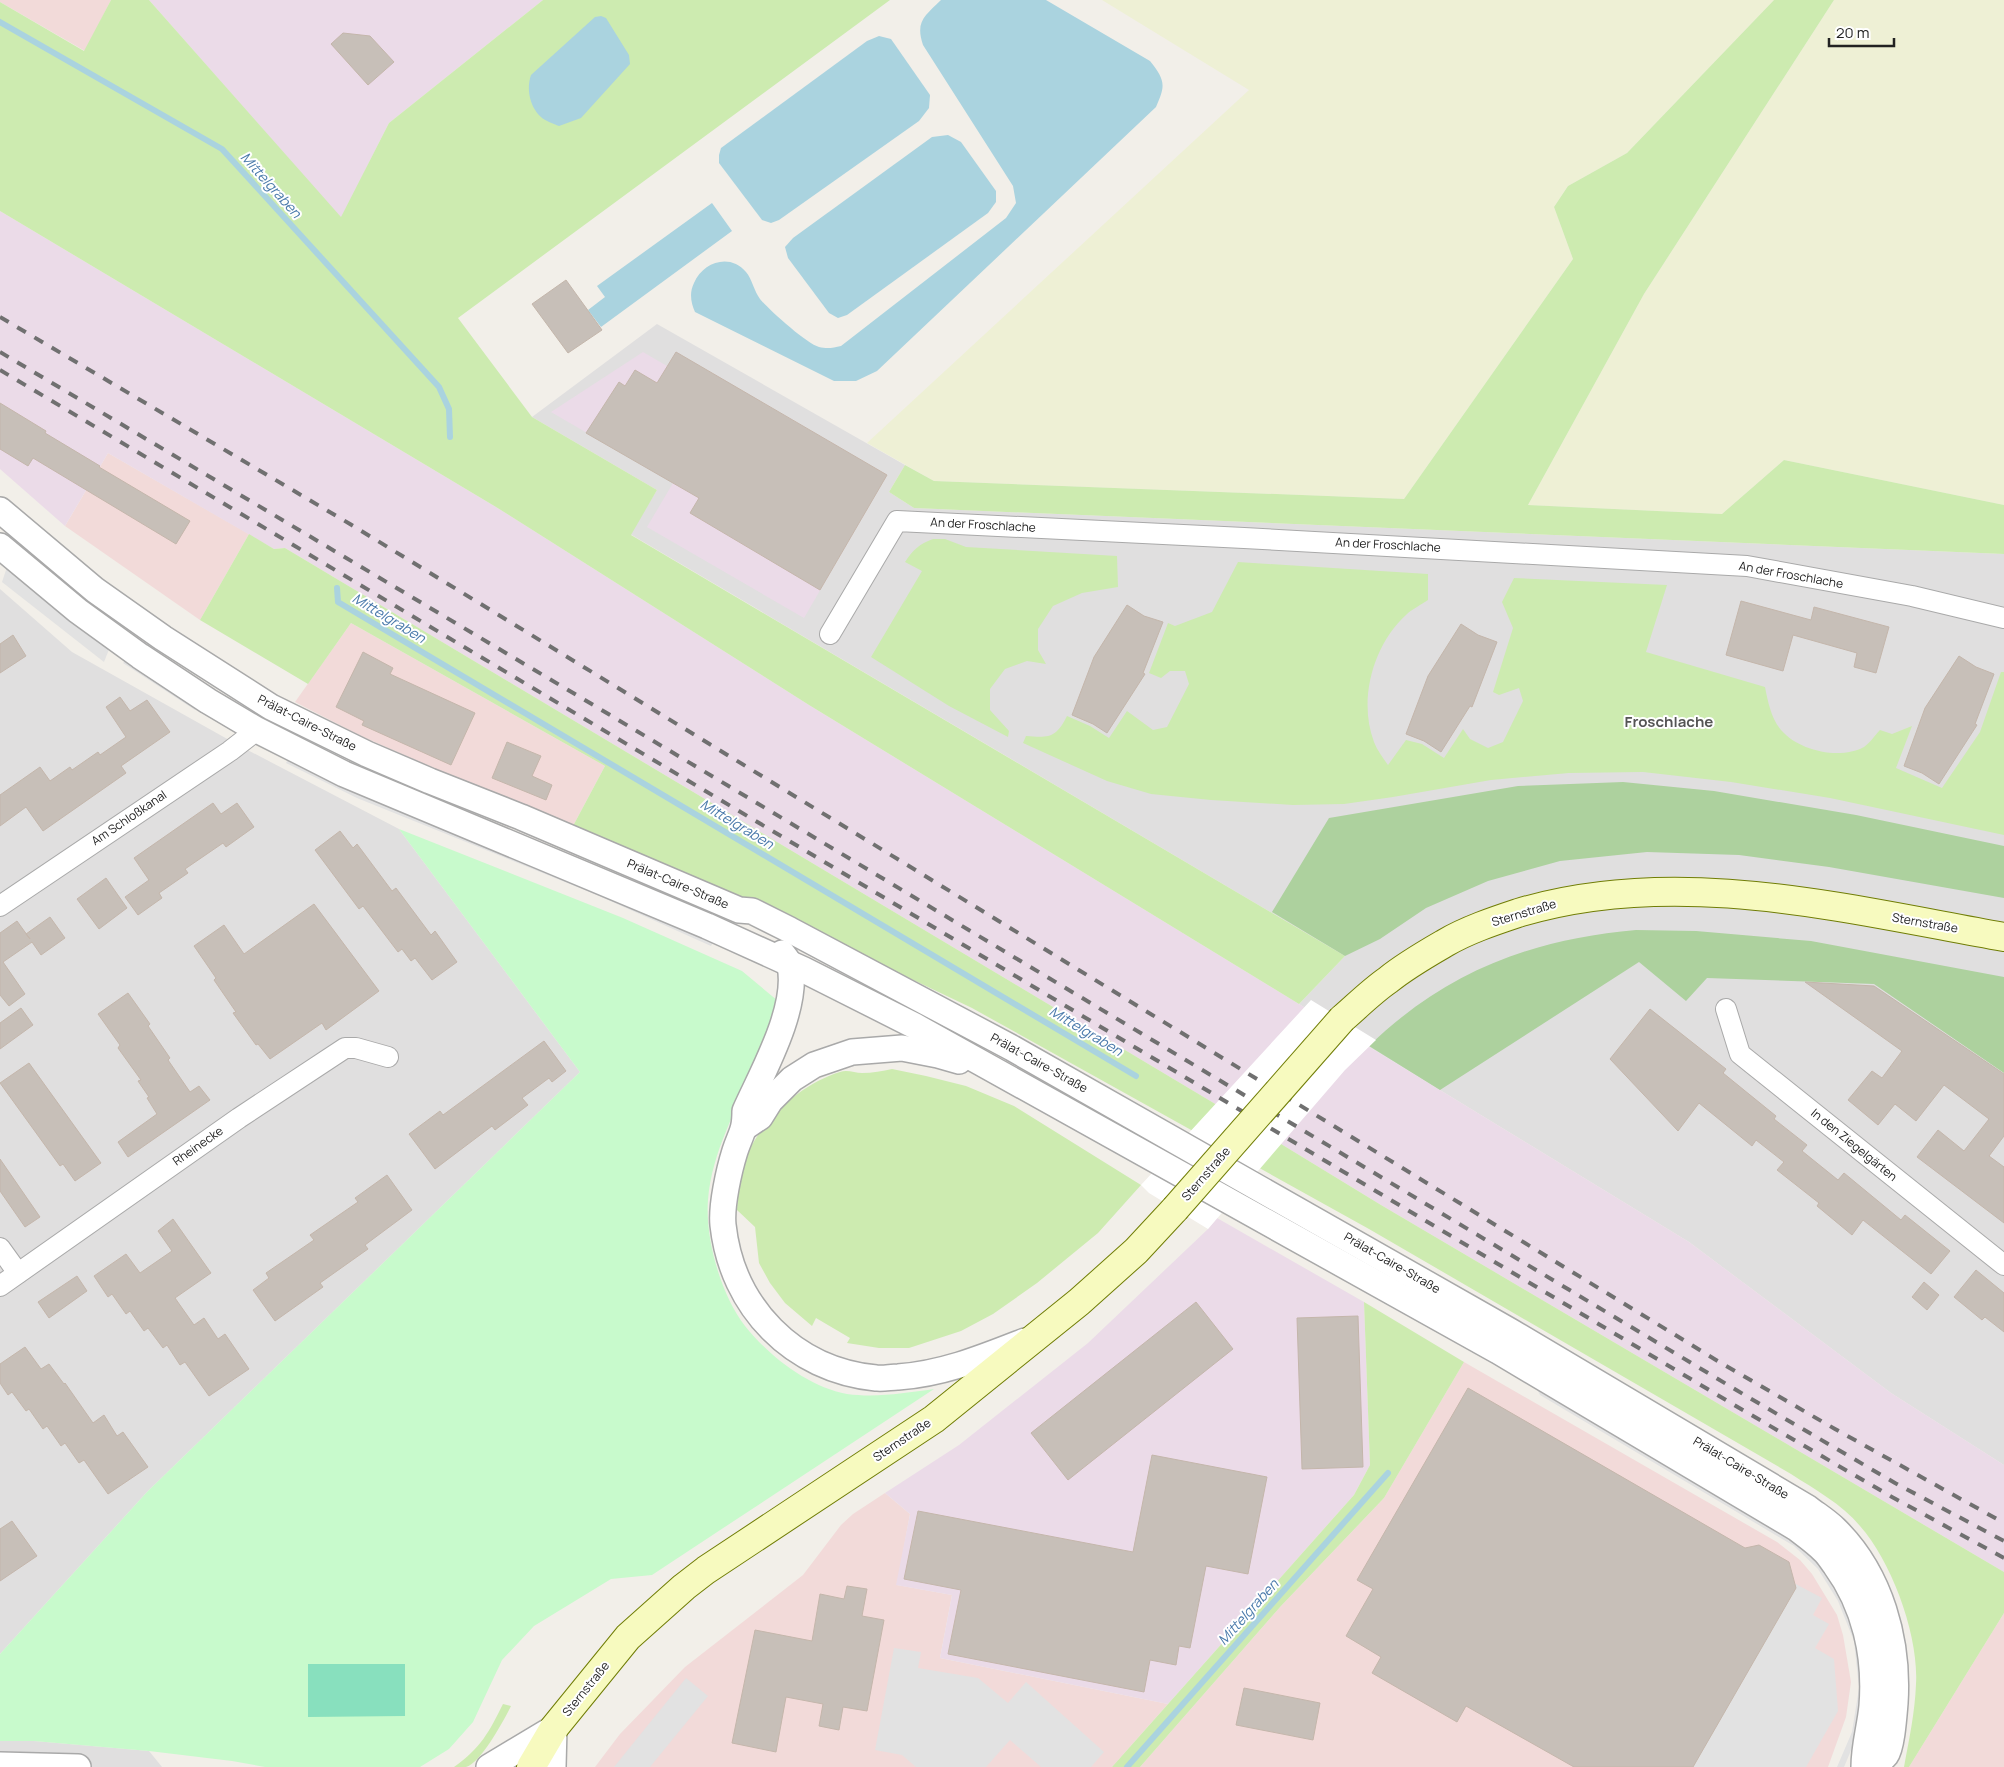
<svg xmlns="http://www.w3.org/2000/svg" width="2004" height="1767" font-family="Manrope,sans-serif">
	<style>
		.residential { fill: #e0dfdf }
		.commercial { fill: #f2dad9 }
		.industrial { fill: #ebdbe8 }
		.farmland { fill: #eef0d5 }
		.grass { fill: #cdebb0 }
		.forest { fill: #add19e }
		.park { fill: #c8facc }
		.pitch { fill: #88e0be }
		.parking { fill: #e2e2e2 }
		.water { fill: #aad3df }
		.pier { fill: #fff }
		.lines { fill: none; stroke-linecap: round; stroke-linejoin: round }
		.stream { stroke: #aad3df; stroke-width: 6 }
		.building { fill: #c7bfb8; stroke: #c4b6ab }
		.minor-casing { stroke: #a9a9a9; stroke-width: 22 }
		.tertiary-casing { stroke: #a9a9a9; stroke-width: 28 }
		.secondary-casing { stroke: #707d05; stroke-width: 30 }
		.minor { stroke: #fff; stroke-width: 20 }
		.tertiary { stroke: #fff; stroke-width: 25 }
		.secondary { stroke: #f7fabf; stroke-width: 28 }
		.rail { stroke: #707070; stroke-width: 4; stroke-dasharray: 10 10; stroke-linecap: butt }
		.secondary-bridge-casing { stroke: #707d05; stroke-width: 30; stroke-linecap: butt }
		.secondary-bridge { stroke: #f7fabf; stroke-width: 28 }
		.labels { text-anchor: middle; stroke-width: 4; stroke-linejoin: round; paint-order: stroke }
		.street-label { font-size: 12px; fill: #222; stroke: #fff }
		.water-label { font-size: 14px; font-style: italic; fill: #4a7aab; stroke: #fff }
		.quarter-label { font-size: 15px; font-weight: bold; fill: #555; stroke: #fff }
	</style>
	<rect width="100%" height="100%" fill="#f2efe9"/>
	<g class="residential">
		<path d="M 657,324 L 905,465 L 889,492 L 914,508 L 2004,554 L 2004,1465 L 1891,1393 L 1689,1242 L 1299,1004 L 1345,956 L 630,534 L 657,490 L 532,417 Z"/>
		<path d="M 0,589 L 72,652 L 238,745 L 399,829 L 580,1072 L 147,1492 L 0,1654 Z"/>
		<path d="M 0,1741 L 34,1741 L 149,1751 L 162,1767 L 0,1767 Z"/>
	</g>
	<g class="commercial">
		<path d="M 0,0 L 111,0 L 85,51 L 0,2 Z"/>
		<path d="M 108,453 L 249,534 L 200,620 L 65,526 Z"/>
		<path d="M 351,623 L 605,766 L 573,826 L 458,779 L 361,736 L 295,702 Z"/>
		<path d="M 1464,1362 L 1777,1542 L 1800,1560 L 1812,1574 L 1837,1615 L 1843,1635 L 1851,1682 L 1846,1717 L 1828,1767 L 1140,1767 L 1281,1606 L 1384,1498 Z"/>
		<path d="M 885,1493 L 910,1514 L 897,1585 L 952,1595 L 940,1658 L 1168,1704 L 1112,1767 L 595,1767 L 620,1734 L 685,1667 L 803,1575 L 841,1525 L 853,1514 Z"/>
		<path d="M 2004,1613 L 2004,1767 L 1909,1767 Z"/>
	</g>
	<g class="industrial">
		<path d="M 149,0 L 543,0 L 389,123 L 341,218 Z"/>
		<path d="M 0,211 L 496,507 L 809,705 L 1689,1242 L 1891,1393 L 2004,1465 L 2004,1572 L 1381,1205 L 1212,1102 L 285,548 L 274,549 L 108,453 L 65,526 L 0,469 Z"/>
		<path d="M 643,352 L 667,366 L 676,352 L 887,475 L 804,618 L 647,527 L 673,483 L 551,412 Z"/>
		<path d="M 1217,1218 L 1364,1302 L 1370,1465 L 1354,1495 L 1168,1704 L 940,1658 L 952,1595 L 896,1585 L 910,1514 L 885,1493 L 959,1445 L 1088,1343 L 1208,1229 Z"/>
	</g>
	<g class="farmland">
		<path d="M 1102,0 L 1774,0 L 1627,153 L 1568,186 L 1554,207 L 1573,259 L 1404,499 L 934,481 L 867,443 L 1249,90 Z"/>
		<path d="M 1834,0 L 2004,0 L 2004,505 L 1784,460 L 1722,514 L 1528,505 L 1644,294 Z"/>
	</g>
	<g class="grass">
		<path d="M 111,0 L 149,0 L 341,217 L 389,123 L 543,0 L 890,0 L 458,318 L 532,417 L 657,490 L 631,535 L 1345,956 L 1299,1004 L 809,705 L 496,507 L 0,211 L 0,2 L 84,51 Z"/>
		<path d="M 1774,0 L 1834,0 L 1644,294 L 1528,505 L 1722,514 L 1784,460 L 2004,505 L 2004,554 L 914,508 L 889,492 L 905,465 L 934,481 L 1404,499 L 1573,259 L 1554,207 L 1568,186 L 1627,153 Z"/>
		<path d="M 249,534 L 274,549 L 285,548 L 1212,1102 L 1381,1205 L 2004,1572 L 2004,1613 L 1909,1767 L 1904,1767 C 1909,1740 1915,1712 1916,1684 C 1919,1636 1892,1562 1860,1526 C 1842,1504 1814,1489 1791,1474 L 1369,1229 L 972,1008 L 748,901 L 573,826 L 605,766 L 351,623 L 308,684 L 200,620 Z"/>
		<path d="M 933,539 L 945,539 L 966,547 L 1117,556 L 1118,587 L 1082,593 L 1053,606 L 1038,629 L 1038,650 L 1046,664 L 1027,661 L 1005,669 L 990,689 L 990,710 L 1009,731 L 1008,737 L 949,706 L 871,657 L 922,571 L 905,562 C 913,550 919,544 933,539 Z"/>
		<path d="M 1238,562 L 1428,574 L 1428,600 C 1421,605 1412,609 1406,615 C 1373,645 1358,700 1374,742 C 1377,750 1383,758 1388,765 L 1406,740 L 1422,744 L 1444,758 L 1463,729 L 1470,739 L 1488,748 L 1503,742 L 1523,701 L 1519,688 L 1499,695 L 1493,692 L 1513,628 L 1502,602 L 1514,578 L 1667,585 L 1646,652 L 1765,687 C 1768,702 1771,718 1781,730 C 1799,751 1840,760 1864,747 C 1870,743 1875,735 1880,730 L 1892,734 L 1912,726 L 1896,768 L 1942,788 L 1980,732 L 2001,672 L 2004,672 L 2004,835 L 1830,798 L 1731,782 L 1643,772 L 1569,773 L 1491,780 L 1393,797 L 1344,804 L 1293,805 L 1211,800 L 1151,794 L 1107,781 L 1023,743 L 1026,736 C 1049,738 1056,738 1067,716 L 1090,726 L 1109,738 L 1127,711 L 1153,730 L 1167,727 L 1189,684 L 1185,671 L 1170,671 L 1161,678 L 1149,673 L 1168,623 L 1175,626 L 1212,612 Z"/>
		<path d="M 892,1069 L 926,1076 L 966,1086 L 1014,1106 L 1141,1185 L 1098,1233 L 1037,1283 L 993,1314 L 961,1331 L 909,1348 L 879,1348 L 847,1343 L 850,1338 L 816,1318 L 812,1326 L 785,1303 L 770,1283 L 759,1263 L 755,1227 L 737,1210 C 738,1195 738,1179 743,1164 C 758,1123 798,1085 840,1072 C 847,1069 855,1073 862,1073 C 872,1073 883,1071 892,1069 Z"/>
		<path d="M 1364,1302 L 1464,1362 L 1384,1498 L 1281,1606 L 1140,1767 L 1112,1767 L 1354,1495 L 1370,1465 Z"/>
		<path d="M 503,1704 L 511,1706 C 504,1720 481,1763 466,1767 C 463,1767 458,1767 454,1767 C 481,1748 489,1732 503,1704 Z"/>
	</g>
	<g class="forest">
		<path d="M 1623,782 L 1714,791 L 1856,815 L 2004,846 L 2004,898 L 1829,867 L 1739,855 L 1647,852 L 1560,861 L 1488,881 L 1426,908 L 1380,939 L 1345,956 L 1272,912 L 1329,818 L 1518,786 Z"/>
		<path d="M 1636,930 L 1696,931 L 1811,941 L 2004,977 L 2004,1073 L 1874,984 L 1707,978 L 1686,1001 L 1639,962 L 1440,1090 L 1369,1046 C 1445,972 1532,939 1636,930 Z"/>
	</g>
	<path class="park" d="M 399,829 L 623,918 L 742,971 L 778,1001 C 771,1022 764,1044 755,1065 C 737,1109 712,1151 708,1200 C 705,1239 721,1295 745,1326 C 769,1356 808,1387 847,1394 C 876,1398 905,1393 934,1389 L 652,1575 L 611,1579 L 534,1626 L 502,1660 L 473,1722 L 449,1749 L 420,1767 L 265,1767 L 232,1761 L 149,1751 L 34,1741 L 0,1741 L 0,1654 L 147,1492 L 580,1072 Z"/>
	<path class="pitch" d="M 308,1664 L 405,1664 L 405,1716 L 308,1717 Z"/>
	<g class="parking">
		<path d="M 7,567 L 110,647 L 104,662 L 2,582 Z"/>
		<path d="M 127,658 L 198,704 L 195,710 L 123,663 Z"/>
		<path d="M 289,758 L 714,940 L 711,946 L 597,895 L 357,798 L 286,763 Z"/>
		<path d="M 1535,1385 L 1786,1533 L 1825,1568 L 1851,1614 L 1864,1664 L 1858,1734 L 1844,1767 L 1837,1767 L 1852,1732 L 1859,1688 L 1854,1641 L 1838,1601 L 1818,1569 L 1794,1546 L 1540,1395 Z"/>
		<path d="M 1792,1582 L 1822,1598 L 1813,1615 L 1829,1624 L 1815,1648 L 1834,1659 L 1838,1711 L 1806,1767 L 1686,1767 Z"/>
		<path d="M 894,1648 L 921,1652 L 918,1668 L 978,1678 L 1008,1703 L 1026,1682 L 1104,1752 L 1091,1767 L 1041,1767 L 1010,1740 L 986,1767 L 916,1767 L 902,1755 L 875,1750 Z"/>
		<path d="M 686,1678 L 708,1696 L 650,1767 L 614,1767 Z"/>
	</g>
	<g class="water">
		<path d="M 941,0 L 1046,0 L 1150,61 C 1165,80 1166,85 1156,107 L 877,371 L 856,381 L 834,381 L 695,312 C 691,303 689,293 694,283 C 703,262 730,253 746,272 C 752,279 754,291 760,299 C 768,309 807,344 819,347 C 827,349 833,348 841,346 L 1006,218 L 1016,203 L 1013,186 L 923,45 C 915,21 925,16 941,0 Z"/>
		<path d="M 601,16 L 606,18 L 629,55 L 630,64 L 581,118 L 559,126 C 554,124 545,121 541,117 C 530,107 526,89 531,75 L 595,17 Z"/>
		<path d="M 879,36 L 891,39 L 930,95 L 929,108 L 919,121 L 779,220 L 771,223 L 762,220 L 719,163 L 719,155 L 721,148 L 867,41 Z"/>
		<path d="M 948,135 L 961,142 L 996,191 L 996,202 L 988,213 L 847,315 L 838,318 L 829,313 L 788,258 L 785,247 L 793,238 L 932,137 Z"/>
		<path d="M 712,203 L 732,231 L 601,327 L 588,310 L 605,297 L 597,286 Z"/>
	</g>
	<path class="pier" d="M 1311,1000 L 1376,1040 L 1345,1070 L 1208,1229 L 1149,1193 L 1141,1185 Z"/>
	<g class="lines">
		<g class="stream">
			<path d="M 0,22 L 222,149 L 439,387 L 449,409 L 450,437"/>
			<path d="M 337,588 L 338,602 L 1136,1076"/>
			<path d="M 1127,1767 L 1388,1473"/>
		</g>
	</g>
	<g class="building">
		<path d="M 343,33 L 370,36 L 394,62 L 368,85 L 331,44 Z"/>
		<path d="M 566,280 L 602,330 L 568,353 L 532,304 Z"/>
		<path d="M 676,352 L 887,475 L 820,590 L 690,513 L 699,498 L 586,433 L 619,382 L 625,386 L 635,370 L 657,383 Z"/>
		<path d="M 0,403 L 46,431 L 45,433 L 100,466 L 99,467 L 190,521 L 176,544 L 33,458 L 28,466 L 0,449 Z"/>
		<path d="M 1741,601 L 1811,620 L 1814,607 L 1889,627 L 1876,673 L 1854,667 L 1857,653 L 1793,635 L 1783,671 L 1726,655 Z"/>
		<path d="M 1127,605 L 1144,616 L 1163,622 L 1143,673 L 1145,674 L 1107,733 L 1093,724 L 1072,715 L 1094,657 Z"/>
		<path d="M 1461,624 L 1478,635 L 1497,642 L 1472,707 L 1470,706 L 1441,752 L 1424,741 L 1406,734 L 1428,676 Z"/>
		<path d="M 13,635 L 26,656 L 0,673 L 0,644 Z"/>
		<path d="M 363,652 L 393,668 L 390,674 L 475,713 L 451,765 L 362,725 L 364,721 L 336,707 Z"/>
		<path d="M 1959,656 L 1976,667 L 1994,674 L 1975,724 L 1977,725 L 1939,784 L 1922,773 L 1904,766 L 1925,708 Z"/>
		<path d="M 120,697 L 130,711 L 147,700 L 170,732 L 121,766 L 126,773 L 43,831 L 26,807 L 0,826 L 0,795 L 40,767 L 50,781 L 70,767 L 72,770 L 98,752 L 100,755 L 126,737 L 106,707 Z"/>
		<path d="M 507,742 L 541,756 L 532,776 L 552,785 L 546,800 L 492,778 Z"/>
		<path d="M 213,803 L 221,814 L 237,803 L 254,827 L 226,847 L 223,843 L 185,869 L 188,873 L 159,893 L 162,898 L 138,915 L 125,897 L 149,880 L 134,858 Z"/>
		<path d="M 340,831 L 353,848 L 357,844 L 392,891 L 396,888 L 431,935 L 435,931 L 457,962 L 432,980 L 415,958 L 411,961 L 402,949 L 398,952 L 363,906 L 359,909 L 315,850 Z"/>
		<path d="M 106,878 L 127,908 L 99,929 L 77,899 Z"/>
		<path d="M 314,904 L 379,991 L 326,1030 L 322,1023 L 270,1059 L 258,1044 L 256,1045 L 233,1013 L 236,1012 L 214,980 L 216,978 L 194,946 L 224,925 L 244,954 Z"/>
		<path d="M 50,917 L 65,938 L 41,955 L 32,942 L 3,962 L 25,994 L 9,1006 L 0,995 L 0,933 L 17,921 L 30,939 L 26,934 Z"/>
		<path d="M 1805,982 L 1874,986 L 2004,1074 L 2004,1136 L 1989,1156 L 2004,1167 L 2004,1223 L 1917,1157 L 1938,1130 L 1964,1151 L 1989,1119 L 1944,1085 L 1916,1121 L 1895,1104 L 1878,1125 L 1848,1100 L 1872,1071 L 1882,1078 L 1902,1051 Z"/>
		<path d="M 128,993 L 150,1024 L 148,1026 L 170,1058 L 168,1060 L 190,1092 L 199,1086 L 210,1100 L 128,1157 L 118,1142 L 157,1114 L 147,1098 L 149,1097 L 138,1081 L 141,1080 L 118,1048 L 120,1045 L 98,1014 Z"/>
		<path d="M 21,1008 L 33,1025 L 0,1049 L 0,1023 Z"/>
		<path d="M 1650,1009 L 1726,1069 L 1723,1073 L 1776,1116 L 1774,1119 L 1807,1145 L 1802,1151 L 1838,1180 L 1844,1173 L 1901,1220 L 1905,1215 L 1950,1251 L 1931,1274 L 1863,1220 L 1852,1235 L 1817,1206 L 1819,1203 L 1777,1170 L 1784,1162 L 1756,1140 L 1752,1146 L 1699,1103 L 1678,1131 L 1610,1059 Z"/>
		<path d="M 544,1041 L 566,1071 L 552,1082 L 549,1078 L 522,1098 L 528,1105 L 495,1130 L 492,1126 L 435,1169 L 409,1134 L 440,1111 L 443,1115 Z"/>
		<path d="M 29,1063 L 101,1163 L 75,1181 L 63,1164 L 60,1166 L 0,1083 Z"/>
		<path d="M 0,1159 L 40,1217 L 25,1227 L 0,1191 Z"/>
		<path d="M 387,1175 L 412,1210 L 365,1245 L 368,1249 L 320,1283 L 323,1287 L 275,1321 L 253,1290 L 269,1278 L 266,1273 L 314,1240 L 310,1235 L 358,1202 L 355,1198 Z"/>
		<path d="M 173,1219 L 211,1273 L 175,1298 L 194,1325 L 204,1318 L 218,1339 L 225,1334 L 249,1369 L 209,1396 L 185,1362 L 180,1365 L 167,1345 L 163,1348 L 148,1328 L 144,1331 L 130,1311 L 126,1314 L 112,1294 L 108,1297 L 94,1276 L 126,1254 L 140,1273 L 172,1251 L 158,1231 Z"/>
		<path d="M 1976,1270 L 2004,1293 L 2004,1332 L 1985,1317 L 1982,1320 L 1954,1297 Z"/>
		<path d="M 77,1276 L 87,1291 L 49,1318 L 38,1302 Z"/>
		<path d="M 1924,1282 L 1939,1295 L 1927,1310 L 1912,1297 Z"/>
		<path d="M 1196,1302 L 1233,1349 L 1068,1480 L 1031,1433 Z"/>
		<path d="M 1358,1316 L 1363,1467 L 1302,1469 L 1297,1318 Z"/>
		<path d="M 25,1347 L 41,1369 L 49,1364 L 64,1384 L 65,1383 L 93,1423 L 104,1415 L 117,1436 L 123,1432 L 148,1467 L 108,1494 L 84,1460 L 79,1463 L 65,1443 L 61,1446 L 47,1426 L 43,1429 L 29,1409 L 26,1411 L 12,1392 L 8,1395 L 0,1383 L 0,1364 Z"/>
		<path d="M 1468,1388 L 1745,1548 L 1759,1545 L 1789,1562 L 1796,1588 L 1693,1767 L 1574,1767 L 1466,1706 L 1457,1722 L 1372,1673 L 1381,1657 L 1346,1636 L 1373,1589 L 1357,1580 Z"/>
		<path d="M 1152,1455 L 1267,1477 L 1248,1574 L 1206,1566 L 1190,1648 L 1179,1646 L 1176,1665 L 1150,1660 L 1144,1692 L 948,1654 L 961,1590 L 904,1579 L 918,1511 L 1133,1552 Z"/>
		<path d="M 12,1521 L 37,1556 L 0,1581 L 0,1529 Z"/>
		<path d="M 847,1586 L 867,1589 L 862,1616 L 884,1620 L 867,1711 L 843,1707 L 839,1730 L 819,1726 L 823,1704 L 786,1697 L 776,1752 L 732,1743 L 755,1630 L 812,1641 L 820,1594 L 844,1599 Z"/>
		<path d="M 1244,1688 L 1320,1703 L 1313,1740 L 1236,1725 Z"/>
	</g>
	<g class="lines">
		<g class="minor-casing">
			<g id="minor">
				<path d="M 830,634 L 897,521 L 1244,538 L 1747,566 L 1912,596 L 2004,618"/>
				<path d="M 0,906 L 230,751 L 257,730"/>
				<path d="M 1726,1009 L 1740,1054 L 2004,1265"/>
				<path d="M 0,1248 L 18,1273"/>
				<path d="M 0,1286 L 239,1118 L 345,1048 L 356,1048 L 388,1057"/>
			</g>
		</g>
		<g class="tertiary-casing">
			<g id="tertiary">
				<path d="M 0,510 L 95,590 L 163,638 L 271,707 L 367,754 L 430,781 L 521,817 L 739,910 L 752,911 L 790,930 L 1012,1048 L 1510,1331 L 1808,1508 C 1817,1515 1827,1521 1835,1529 C 1881,1574 1899,1641 1895,1703 C 1894,1714 1892,1747 1886,1755 C 1882,1760 1875,1764 1871,1767"/>
				<path d="M 0,546 L 78,611 L 140,656 L 208,701 L 257,730 L 344,774 L 707,926 L 804,970 L 915,1026 L 1498,1351 L 1796,1528 C 1805,1535 1815,1542 1823,1550 C 1828,1554 1831,1560 1835,1565 C 1865,1606 1876,1656 1872,1706 C 1870,1727 1864,1745 1864,1767"/>
				<path d="M 782,953 C 785,957 789,961 790,966 C 799,1008 762,1073 745,1111 C 745,1131 741,1133 735,1151 C 729,1170 721,1206 723,1225 C 732,1307 793,1370 876,1378 C 883,1379 891,1377 898,1377 C 943,1374 984,1357 1025,1341"/>
				<path d="M 745,1127 L 760,1117 L 770,1101 L 792,1079 L 814,1065 L 852,1052 L 902,1048 L 938,1055 L 959,1061"/>
				<path d="M 0,1765 L 78,1767"/>
				<path d="M 489,1767 L 554,1728"/>
				<path d="M 553,1767 L 554,1728"/>
			</g>
		</g>
		<g class="secondary-casing">
			<g id="secondary">
				<path d="M 1342,1019 C 1357,1006 1372,991 1388,980 C 1405,966 1426,954 1445,943 C 1467,930 1494,921 1518,913 C 1676,865 1846,909 2004,937"/>
				<path d="M 531,1767 L 554,1728 L 628,1637 L 684,1587 L 706,1570 L 934,1419 L 1079,1302 L 1136,1251 L 1175,1209"/>
			</g>
		</g>
		<use href="#minor" class="minor"/>
		<use href="#tertiary" class="tertiary"/>
		<use href="#secondary" class="secondary"/>
		<g class="rail">
			<path d="M 0,317 L 350,524 L 1721,1363 L 1835,1429 L 2004,1523"/>
			<path d="M 0,352 L 600,709 L 1748,1397 L 1895,1483 L 2004,1541"/>
			<path d="M 0,370 L 1741,1409 L 1892,1497 L 2004,1558"/>
		</g>
		<g class="secondary-bridge-casing">
			<path id="secondary-bridge" d="M 1175,1209 L 1342,1019"/>
		</g>
		<use href="#secondary-bridge" class="secondary-bridge"/>
	</g>
	<g class="labels">
		<g class="street-label">
			<text transform="translate(983 525) rotate(3)" y="4">An der Froschlache</text>
			<text transform="translate(1388 545) rotate(3)" y="4">An der Froschlache</text>
			<text transform="translate(1791 575) rotate(10)" y="4">An der Froschlache</text>
			<text transform="translate(307 723) rotate(27)" y="4">Prälat-Caire-Straße</text>
			<text transform="translate(129 818) rotate(-34)" y="4">Am Schloßkanal</text>
			<text transform="translate(678 884) rotate(23)" y="4">Prälat-Caire-Straße</text>
			<text transform="translate(1524 913) rotate(-17)" y="4">Sternstraße</text>
			<text transform="translate(1925 923) rotate(10)" y="4">Sternstraße</text>
			<text transform="translate(1039 1063) rotate(29)" y="4">Prälat-Caire-Straße</text>
			<text transform="translate(1854 1145) rotate(39)" y="4">In den Ziegelgärten</text>
			<text transform="translate(198 1146) rotate(-35)" y="4">Rheinecke</text>
			<text transform="translate(1206 1174) rotate(-49)" y="4">Sternstraße</text>
			<text transform="translate(1392 1263) rotate(30)" y="4">Prälat-Caire-Straße</text>
			<text transform="translate(902 1440) rotate(-34)" y="4">Sternstraße</text>
			<text transform="translate(1741 1468) rotate(31)" y="4">Prälat-Caire-Straße</text>
			<text transform="translate(586 1689) rotate(-51)" y="4">Sternstraße</text>
		</g>
		<g class="water-label">
			<text transform="translate(271 185) rotate(48)" y="5">Mittelgraben</text>
			<text transform="translate(389 618) rotate(31)" y="5">Mittelgraben</text>
			<text transform="translate(737 824) rotate(31)" y="5">Mittelgraben</text>
			<text transform="translate(1086 1031) rotate(31)" y="5">Mittelgraben</text>
			<text transform="translate(1248 1612) rotate(-48)" y="5">Mittelgraben</text>
		</g>
		<g class="quarter-label">
			<text x="1669" y="727">Froschlache</text>
		</g>
	</g>
	<path d="M1829 38v8h65v-8" fill="none" stroke="#222222" stroke-width="2.5"/>
	<text x="1836" y="38" font-size="15" fill="#222222" stroke="#ffffff" stroke-width="4" paint-order="stroke">20 m</text>
</svg>
